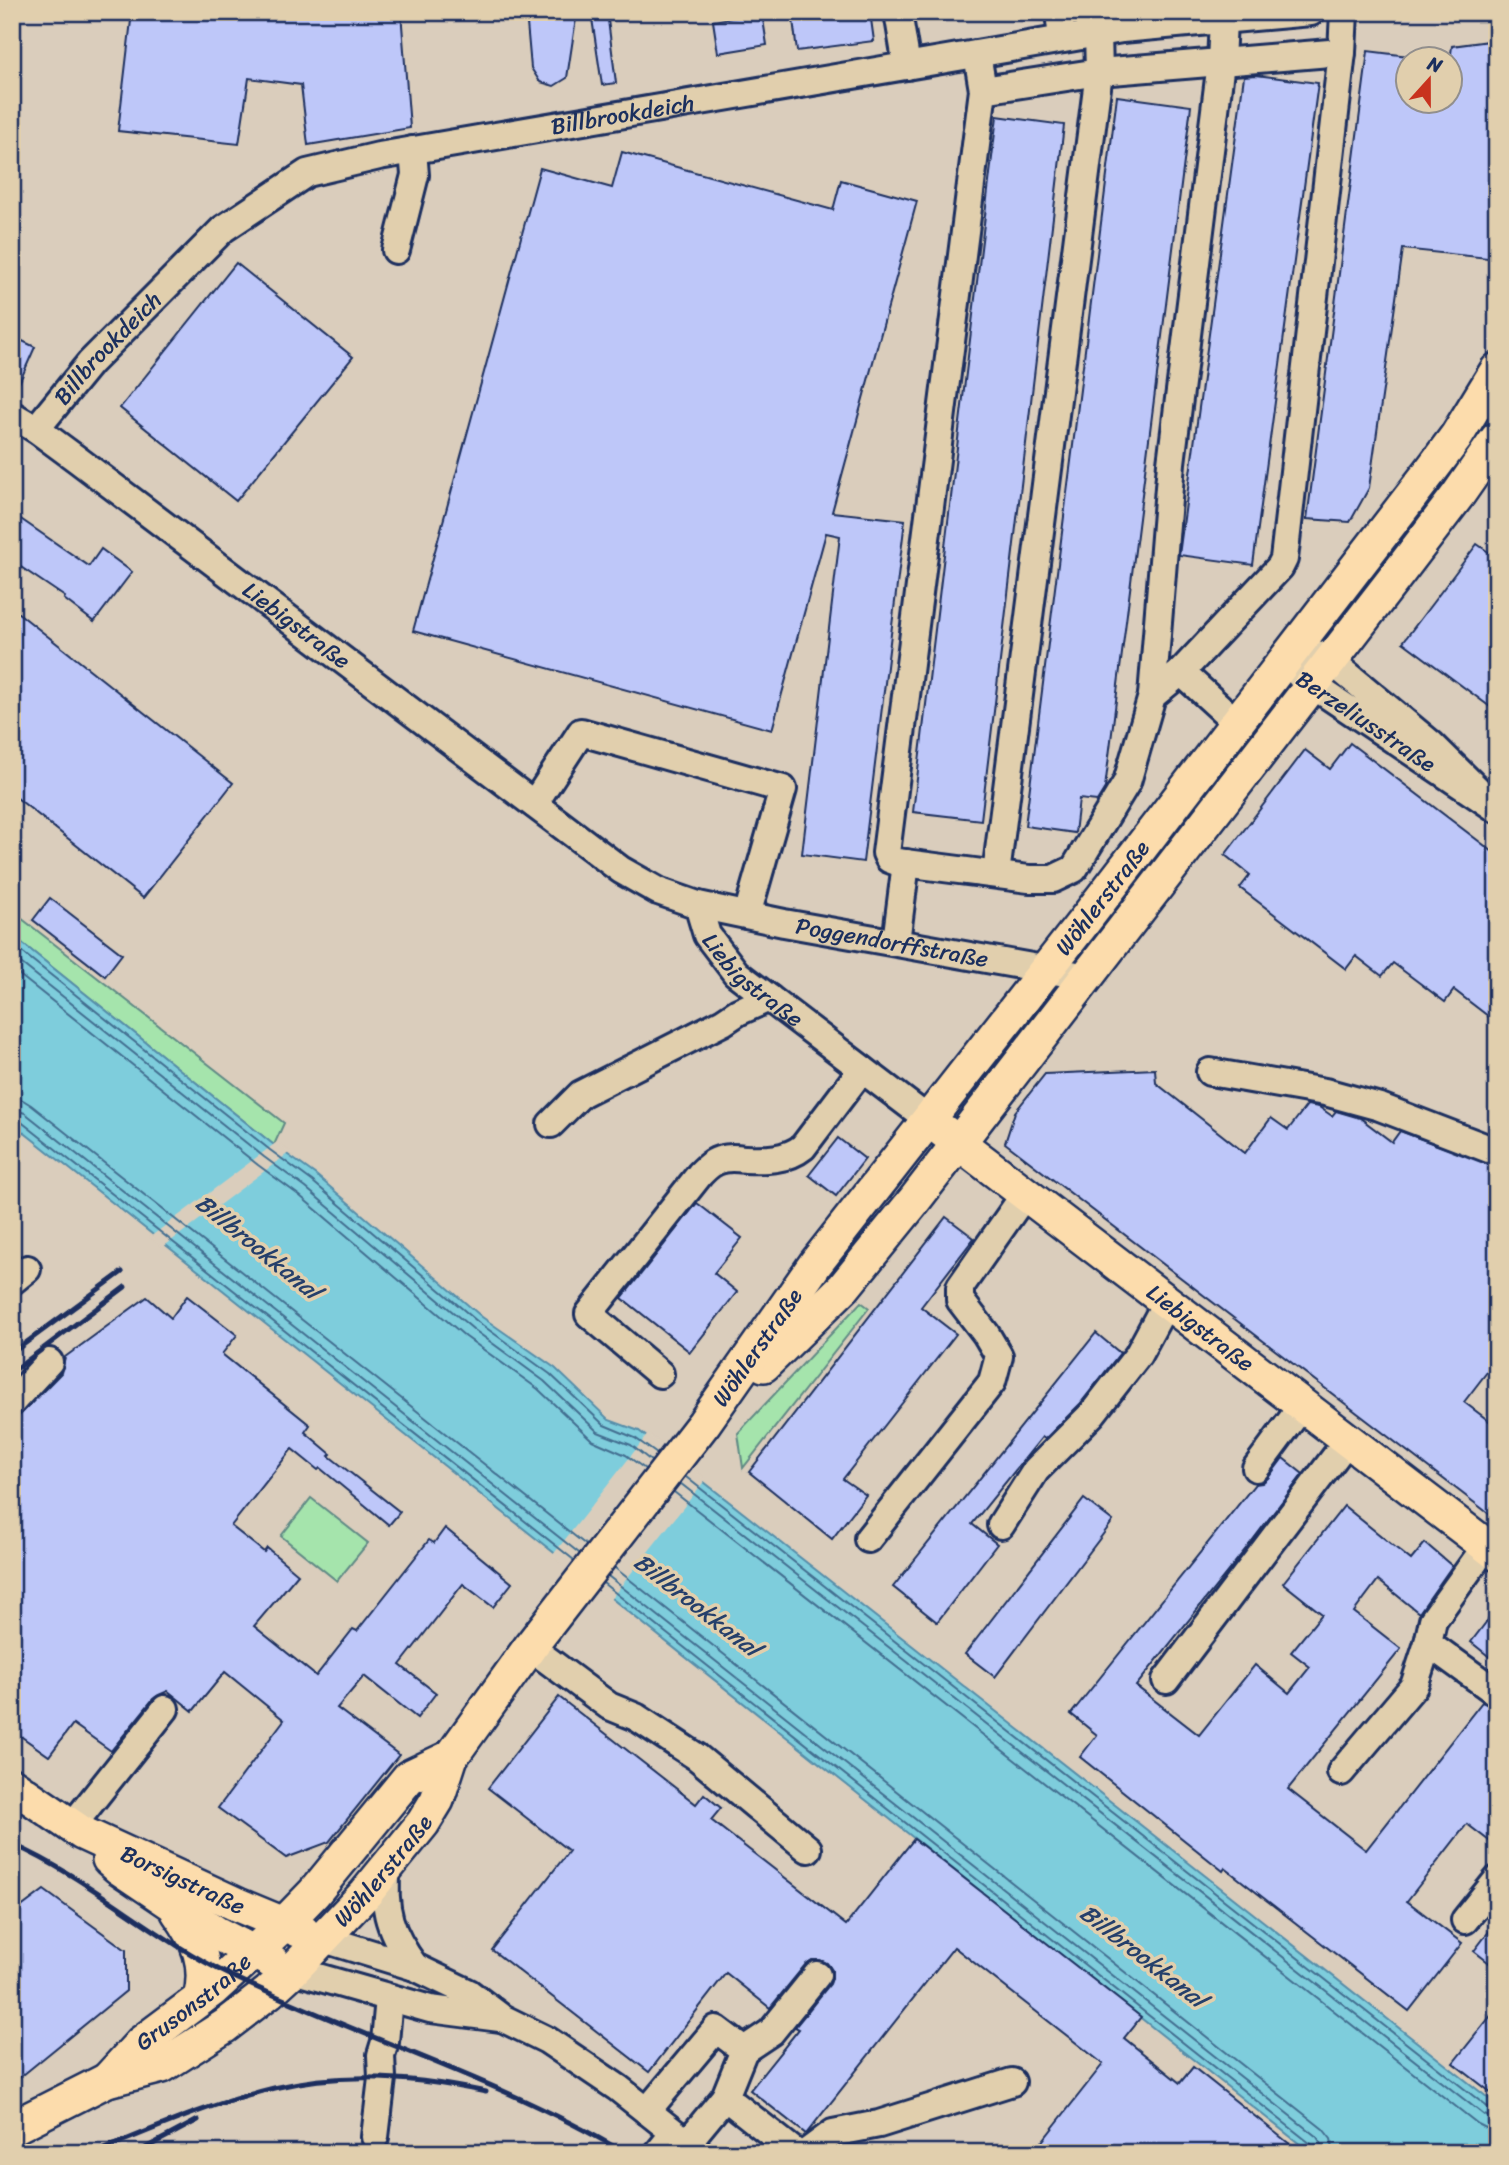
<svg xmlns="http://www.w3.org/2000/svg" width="1509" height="2165" font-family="Sriracha,sans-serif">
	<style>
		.green { fill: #a5e4ac; stroke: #608a85; stroke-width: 2 }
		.water { fill: #7ecddc; stroke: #568eaa; stroke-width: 2 }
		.pier { fill: #dacdbc }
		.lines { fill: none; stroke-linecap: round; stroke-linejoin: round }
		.shore { stroke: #436e90; stroke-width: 2 }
		.building { fill: #bec7f9; stroke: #1b2f5e; stroke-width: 2 }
		.minor-casing { stroke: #1b2f5e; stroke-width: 32 }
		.major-casing { stroke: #1b2f5e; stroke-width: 38 }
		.minor { stroke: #e1cfad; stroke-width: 26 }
		.major { stroke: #fcdcac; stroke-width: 33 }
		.rail { stroke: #1b2f5e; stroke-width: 5 }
		.labels { text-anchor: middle; stroke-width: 7; stroke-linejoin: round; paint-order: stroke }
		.street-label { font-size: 23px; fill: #1b2f5e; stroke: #e1cfad }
		.water-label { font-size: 24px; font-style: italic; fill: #253f6b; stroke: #e1cfad }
	</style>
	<rect width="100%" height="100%" fill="#dacdbc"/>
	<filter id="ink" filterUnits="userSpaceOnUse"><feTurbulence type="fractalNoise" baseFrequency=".0143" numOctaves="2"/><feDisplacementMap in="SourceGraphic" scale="14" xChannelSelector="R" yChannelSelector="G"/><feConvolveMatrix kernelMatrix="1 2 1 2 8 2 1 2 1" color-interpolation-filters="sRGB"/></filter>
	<g filter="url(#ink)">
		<g class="green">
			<path d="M 1260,711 L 1271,719 L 1136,896 L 1122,891 Z"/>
			<path d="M 12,911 L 284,1123 L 274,1145 L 12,935 Z"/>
			<path d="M 861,1302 L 869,1308 L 743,1468 L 738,1433 Z"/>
			<path d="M 311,1498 L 368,1543 L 337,1581 L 281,1536 Z"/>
		</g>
		<path class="water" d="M 12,935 L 274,1145 L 316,1175 L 482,1317 L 555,1368 L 609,1420 L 639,1431 L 1497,2105 L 1497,2153 L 1311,2153 L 12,1123 Z"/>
		<g class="pier">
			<path d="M 277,1142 L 290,1152 L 163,1247 L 150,1237 Z"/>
			<path d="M 648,1434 L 706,1479 L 609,1601 L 552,1556 Z"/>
		</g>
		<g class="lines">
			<g class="shore">
				<path d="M 12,944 L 270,1150 L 312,1181 L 478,1322 L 550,1374 L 604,1425 L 635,1438 L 657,1454"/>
				<path d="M 12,956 L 264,1157 L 306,1188 L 473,1329 L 544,1381 L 598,1432 L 631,1445 L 651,1461"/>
				<path d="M 12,969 L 258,1165 L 300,1196 L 466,1337 L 538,1389 L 592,1440 L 626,1455 L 645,1469"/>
				<path d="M 12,1099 L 23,1100 L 31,1105 L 586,1545"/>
				<path d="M 12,1109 L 25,1113 L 579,1553"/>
				<path d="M 12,1118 L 19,1120 L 574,1560"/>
				<path d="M 686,1477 L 1490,2109 L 1497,2110"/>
				<path d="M 680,1483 L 1484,2115 L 1497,2119"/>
				<path d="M 674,1492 L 1478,2124 L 1486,2128 L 1497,2130"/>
				<path d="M 615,1568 L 1323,2129 L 1331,2139 L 1334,2153"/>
				<path d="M 608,1576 L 1317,2137 L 1322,2145 L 1323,2153"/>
				<path d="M 603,1583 L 1311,2144 L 1314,2153"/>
			</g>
		</g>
		<g class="building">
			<path d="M 132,12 L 177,15 L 177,12 L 401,12 L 410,128 L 308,145 L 301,85 L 249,78 L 239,144 L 118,131 Z"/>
			<path d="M 526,12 L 577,12 L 567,78 L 554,86 L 540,82 L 531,68 Z"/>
			<path d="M 591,12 L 607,12 L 616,83 L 602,85 Z"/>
			<path d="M 792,12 L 870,12 L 874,41 L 797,51 Z"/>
			<path d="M 762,13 L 767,45 L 718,53 L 713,21 Z"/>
			<path d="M 1497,40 L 1497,259 L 1403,249 L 1369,488 L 1350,522 L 1307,519 L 1368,51 L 1408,56 L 1408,102 L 1450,102 L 1450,62 L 1452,46 Z"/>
			<path d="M 1256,75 L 1318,83 L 1253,565 L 1179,555 L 1244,76 Z"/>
			<path d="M 1117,96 L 1191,106 L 1105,788 L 1097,801 L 1079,799 L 1075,833 L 1025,826 Z"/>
			<path d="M 997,116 L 1064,125 L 981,820 L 913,812 Z"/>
			<path d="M 622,152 L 833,210 L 841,180 L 917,201 L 832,512 L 905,520 L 863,862 L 802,854 L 840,536 L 826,533 L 772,730 L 413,631 L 540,168 L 612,188 Z"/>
			<path d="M 236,263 L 353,357 L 236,501 L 120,408 Z"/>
			<path d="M 12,336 L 35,347 L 12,399 Z"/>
			<path d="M 12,513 L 89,566 L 101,549 L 132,572 L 94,622 L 64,599 L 65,597 L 12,561 Z"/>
			<path d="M 1477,544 L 1497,558 L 1497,712 L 1403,642 Z"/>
			<path d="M 12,608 L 233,783 L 143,898 L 12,794 Z"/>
			<path d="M 1350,743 L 1497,855 L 1497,1023 L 1454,990 L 1445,1002 L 1393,963 L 1382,976 L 1356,956 L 1346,969 L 1240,888 L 1250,875 L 1225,855 L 1305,750 L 1330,769 Z"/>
			<path d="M 50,898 L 122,954 L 105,976 L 33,920 Z"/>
			<path d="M 1155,1069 L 1156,1083 L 1245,1153 L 1271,1118 L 1288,1130 L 1307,1105 L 1319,1107 L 1332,1116 L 1336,1111 L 1360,1118 L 1392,1142 L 1400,1131 L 1497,1167 L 1497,1359 L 1464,1402 L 1497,1427 L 1497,1520 L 1005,1143 L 1015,1112 L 1045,1074 Z"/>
			<path d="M 838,1138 L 865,1159 L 836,1196 L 809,1175 Z"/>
			<path d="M 697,1203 L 742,1238 L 714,1273 L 737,1292 L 690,1352 L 622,1298 Z"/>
			<path d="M 946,1217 L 974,1238 L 921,1307 L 956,1334 L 843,1479 L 866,1495 L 832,1539 L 749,1472 Z"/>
			<path d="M 187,1296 L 237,1335 L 222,1354 L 310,1425 L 305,1432 L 331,1454 L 329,1456 L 400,1512 L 389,1525 L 320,1468 L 318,1470 L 292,1449 L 231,1526 L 264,1552 L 267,1548 L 298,1574 L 254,1626 L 316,1676 L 353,1629 L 357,1631 L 429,1540 L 434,1543 L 445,1528 L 512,1583 L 493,1607 L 463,1584 L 400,1665 L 436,1693 L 417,1718 L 364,1676 L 337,1708 L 399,1755 L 329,1842 L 286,1858 L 218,1808 L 284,1720 L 225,1672 L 193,1711 L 168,1691 L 159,1695 L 153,1699 L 111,1751 L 73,1724 L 49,1756 L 12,1730 L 12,1423 L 61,1373 L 65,1357 L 147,1297 L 171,1318 Z"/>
			<path d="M 1096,1333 L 1120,1353 L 1080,1404 L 1045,1439 L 1042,1437 L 972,1524 L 997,1544 L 937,1622 L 893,1587 Z"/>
			<path d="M 1283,1458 L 1303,1474 L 1249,1545 L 1136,1686 L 1199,1735 L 1255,1665 L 1289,1693 L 1310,1667 L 1291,1652 L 1322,1614 L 1283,1583 L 1344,1506 L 1411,1560 L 1425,1543 L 1452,1566 L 1419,1613 L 1378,1580 L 1354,1612 L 1401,1649 L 1288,1789 L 1366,1850 L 1482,1702 L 1497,1709 L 1497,1847 L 1467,1824 L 1407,1901 L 1462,1943 L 1409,2011 L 1225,1868 L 1223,1871 L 1080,1757 L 1097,1735 L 1071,1714 L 1255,1484 L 1262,1483 L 1268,1478 Z"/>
			<path d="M 1084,1499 L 1113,1521 L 995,1677 L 965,1654 Z"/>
			<path d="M 1497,1608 L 1497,1663 L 1471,1642 Z"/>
			<path d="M 559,1697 L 696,1804 L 704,1794 L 721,1808 L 711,1820 L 846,1925 L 914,1839 L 1141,2017 L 1124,2038 L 1180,2083 L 1193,2067 L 1301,2153 L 1033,2153 L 1103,2064 L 954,1947 L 806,2134 L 750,2090 L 799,2029 L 795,2027 L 830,1984 L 832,1978 L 832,1970 L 827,1963 L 820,1960 L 812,1960 L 805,1965 L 770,2008 L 726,1973 L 649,2072 L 492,1950 L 569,1851 L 488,1788 Z"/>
			<path d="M 44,1890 L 126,1950 L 126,1991 L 12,2084 L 12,1914 Z"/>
			<path d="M 1497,1921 L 1497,1969 L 1474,1951 Z"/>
			<path d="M 1497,2008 L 1497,2097 L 1453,2063 Z"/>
		</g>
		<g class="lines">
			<g class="minor-casing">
				<g id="minor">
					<path d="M 898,12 L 907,66"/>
					<path d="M 1059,12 L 1062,39"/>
					<path d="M 977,54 L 983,90 L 886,853 L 889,859 L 897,862 L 1029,879 L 1053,879 L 1074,869 L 1127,782 L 1152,696 L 1181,672 L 1280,567 L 1284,559 L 1342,52 L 1344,12"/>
					<path d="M 983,90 L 1099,72 L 1342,52"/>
					<path d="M 396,250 L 415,175 L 413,150"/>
					<path id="s1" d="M 12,415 L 36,429 L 78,460 L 621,870 L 658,891 L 698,905 L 784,923 L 1088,977"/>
					<path id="s2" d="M 36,429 L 90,363 L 223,229 L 307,173 L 379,156 L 1122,29 L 1311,12"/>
					<path d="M 1181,672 L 1237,723"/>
					<path d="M 1152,696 L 1171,463 L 1221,62 L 1223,20"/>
					<path d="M 534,804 L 581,732 L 783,789 L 747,915"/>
					<path id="s3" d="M 1497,809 L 1431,744 L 1331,661 L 1317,654 L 1292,652 L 1297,672 L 1302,678 L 1497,809"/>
					<path d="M 996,874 L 1099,72 L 1098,33"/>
					<path id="s4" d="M 698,905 L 707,935 L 736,973 L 929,1120"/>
					<path d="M 896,942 L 906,863"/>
					<path d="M 1210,1072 L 1325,1092 L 1380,1107 L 1497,1152"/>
					<path d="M 551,1124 L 581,1094 L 723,1022 L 738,1012 L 769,998"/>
					<path d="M 12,1281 L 27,1269"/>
					<path d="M 660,1374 L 589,1314 L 700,1174 C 707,1167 713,1161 723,1159 C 730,1157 738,1158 745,1159 C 765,1160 787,1160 803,1147 L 862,1069"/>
					<path d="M 12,1402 L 49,1362"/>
					<path d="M 1256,1468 L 1302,1406"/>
					<path d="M 1001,1525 L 1036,1470 L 1092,1414 L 1138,1355 L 1166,1303"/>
					<path d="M 868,1539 L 992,1382 L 999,1356 L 986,1334 L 960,1300 L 960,1287 L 1025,1194"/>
					<path d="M 1486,1546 L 1433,1620 L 1428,1643 L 1497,1693"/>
					<path d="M 530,1647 L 609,1706 L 636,1717 L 697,1757 L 808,1849"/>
					<path d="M 1166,1680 L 1348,1440"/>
					<path d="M 1341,1772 L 1414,1686 L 1428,1643"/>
					<path d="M 72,1826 L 165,1709"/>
					<path d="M 387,1867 C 382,1910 390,1933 415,1967"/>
					<path d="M 1465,1920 L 1497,1880"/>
					<path d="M 324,1939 L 415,1967 L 469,1993 L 502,2018 L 547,2040 L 618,2088 L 700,2153"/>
					<path d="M 293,1970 L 430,2009 L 500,2018"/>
					<path d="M 744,2050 L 771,2032 L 817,1975"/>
					<path d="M 647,2111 L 716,2029 L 744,2050 L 725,2097"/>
					<path d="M 375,2137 L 382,2078 L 381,2055 L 385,2042 L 389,1998"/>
					<path d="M 687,2143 L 725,2097 L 796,2153"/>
					<path d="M 658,2153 L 674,2133"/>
					<path d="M 806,2153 L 833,2133 L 879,2124 L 1012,2082"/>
				</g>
			</g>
			<g class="major-casing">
				<g id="major">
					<path id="s5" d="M 943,1131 L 1497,1554"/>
					<path d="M 764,1365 L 844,1287 L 913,1202 L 1400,571 L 1458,495 L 1497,439"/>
					<path id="s6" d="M 12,1785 L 82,1833 L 238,1905 L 303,1932"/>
					<path d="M 109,1859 L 118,1867 L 216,1933 L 273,1962"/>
					<path d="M 178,1912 C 198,1939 209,1965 200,1999"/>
					<path id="s7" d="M 107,2080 L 141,2043 L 212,1990 L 283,1925 L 314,1893 L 409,1777 L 451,1757"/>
					<path id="s8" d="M 12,2128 L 107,2080 L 162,2066 L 225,2026 L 269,1992 L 293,1970 L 366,1893 L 423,1823 L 437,1800 L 451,1757 L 530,1647 L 704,1423 L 816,1263 L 1082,924 L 1432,469 L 1456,437 L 1497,370"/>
				</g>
			</g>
			<use href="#minor" class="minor"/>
			<use href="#major" class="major"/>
			<g class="rail">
				<path d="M 12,1353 L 122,1272"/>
				<path d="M 12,1372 L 125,1287"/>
				<path d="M 12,1844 C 90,1878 153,1938 230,1975 C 360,2038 501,2079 625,2153"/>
				<path d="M 94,2153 C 153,2129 212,2103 274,2088 C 343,2071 418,2077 486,2092"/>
				<path d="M 136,2153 L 198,2120"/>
			</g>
		</g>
	</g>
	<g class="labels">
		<g class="street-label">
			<text dy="8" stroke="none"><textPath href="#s2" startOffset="696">Billbrookdeich</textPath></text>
			<text dy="8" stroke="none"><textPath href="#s2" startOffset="108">Billbrookdeich</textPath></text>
			<text dy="8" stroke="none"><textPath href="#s1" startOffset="354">Liebigstraße</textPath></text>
			<text dy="8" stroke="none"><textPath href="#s3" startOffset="369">Berzeliusstraße</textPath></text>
			<text dy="8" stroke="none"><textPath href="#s8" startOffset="1673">Wöhlerstraße</textPath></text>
			<text dy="8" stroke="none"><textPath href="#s1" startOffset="1043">Poggendorffstraße</textPath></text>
			<text dy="8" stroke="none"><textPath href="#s4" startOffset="96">Liebigstraße</textPath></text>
			<text dy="8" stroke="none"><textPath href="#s5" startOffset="324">Liebigstraße</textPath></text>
			<text dy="8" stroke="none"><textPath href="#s8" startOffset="1106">Wöhlerstraße</textPath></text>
			<text dy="8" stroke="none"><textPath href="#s8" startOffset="460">Wöhlerstraße</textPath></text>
			<text dy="8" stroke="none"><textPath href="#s6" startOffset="196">Borsigstraße</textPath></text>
			<text dy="8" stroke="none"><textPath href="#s7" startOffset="117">Grusonstraße</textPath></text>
		</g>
		<g class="water-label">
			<text transform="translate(258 1247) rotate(39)" y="8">Billbrookkanal</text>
			<text transform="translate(697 1605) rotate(38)" y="8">Billbrookkanal</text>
			<text transform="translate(1143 1956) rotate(38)" y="8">Billbrookkanal</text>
		</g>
	</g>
	<rect width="1509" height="2165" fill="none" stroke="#e1cfad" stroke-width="42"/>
	<rect x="21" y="21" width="1467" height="2123" fill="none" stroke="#1b2f5e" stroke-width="2.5" filter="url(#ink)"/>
	<g transform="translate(1429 80) rotate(21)"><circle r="33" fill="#e1cfad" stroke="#928f8d" stroke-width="2"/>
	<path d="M0-5L12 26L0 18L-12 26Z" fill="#c8321e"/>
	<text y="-10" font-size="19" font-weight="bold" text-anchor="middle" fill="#1b2f5e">N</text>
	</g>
</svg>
